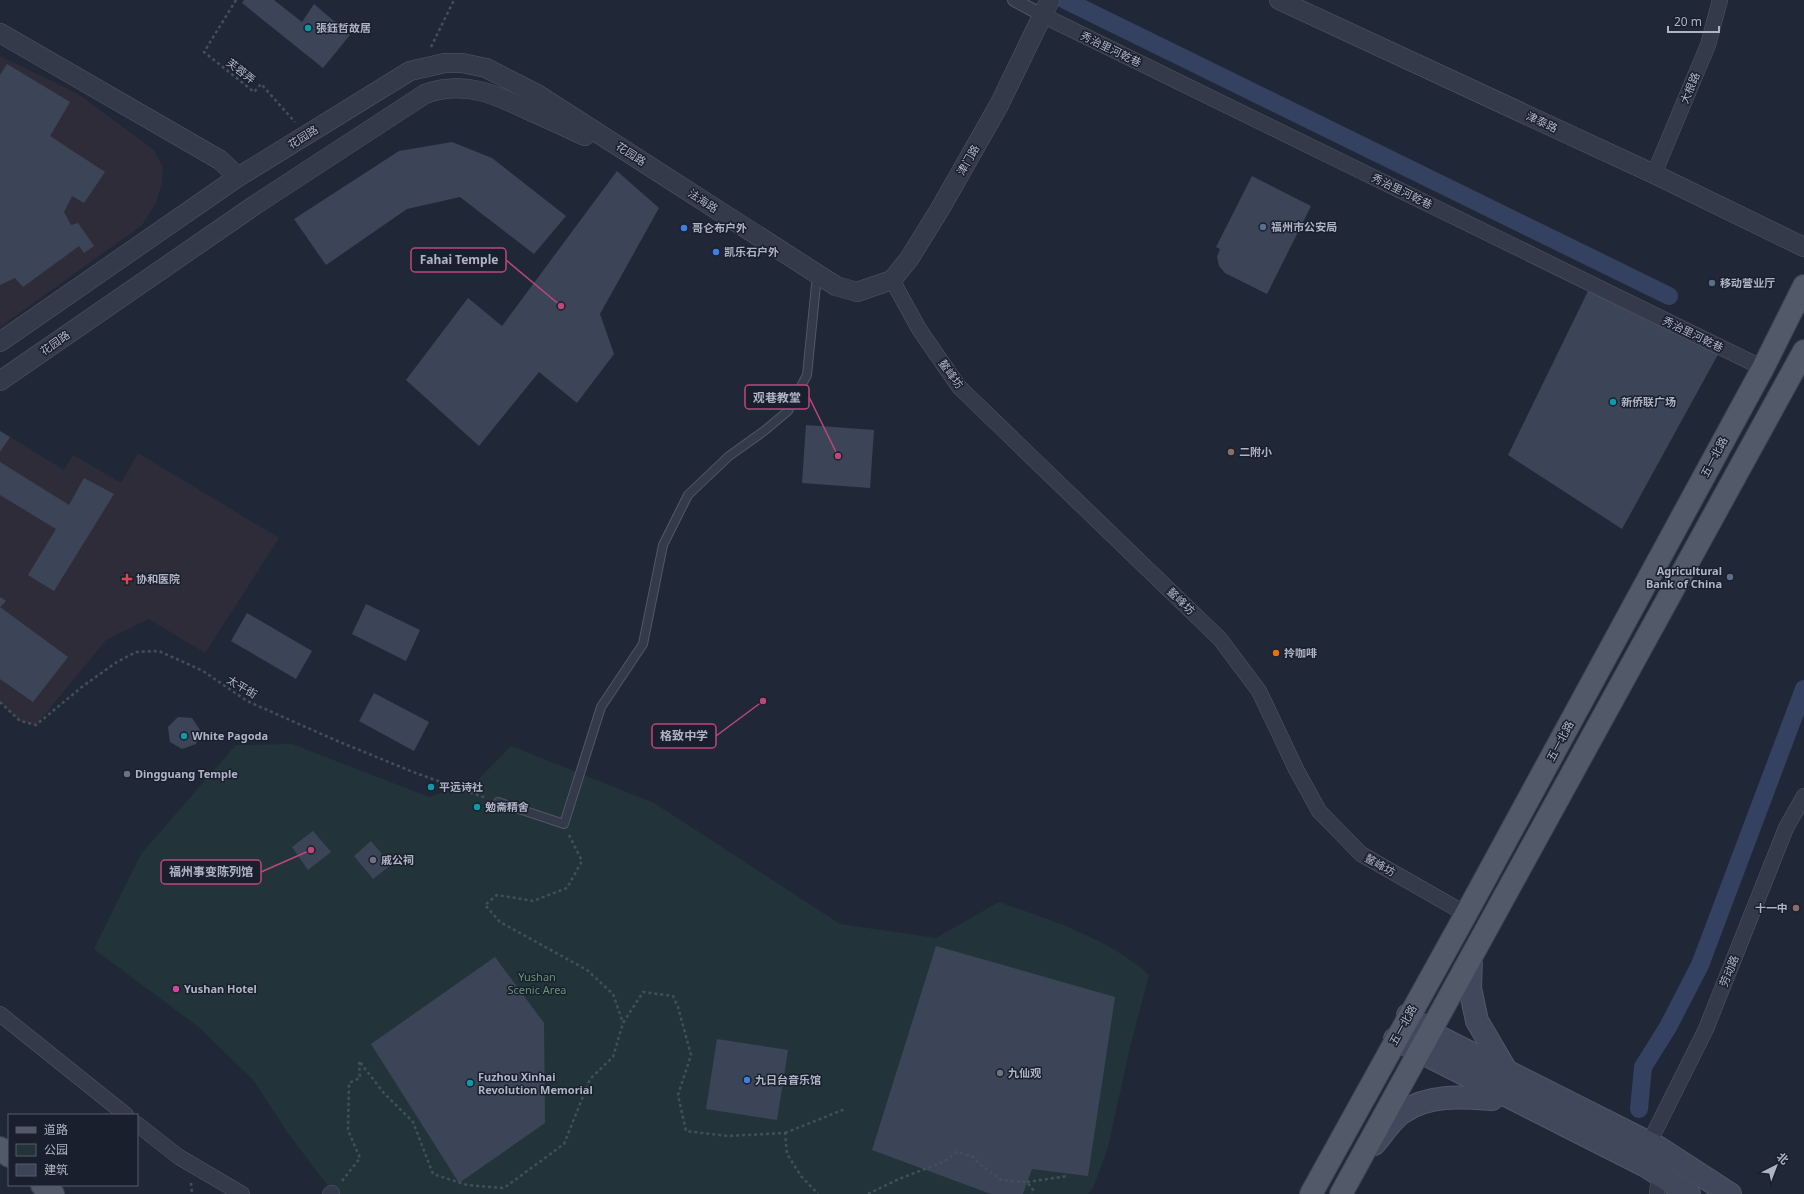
<svg xmlns="http://www.w3.org/2000/svg" width="1804" height="1194" font-family="'Noto Sans','Noto Sans SC',sans-serif">
	<style>
		.medical { fill: #2f2c3a }
		.green { fill: #223439 }
		.lines { fill: none; stroke-linecap: round; stroke-linejoin: round }
		.canal { stroke: #344160; stroke-width: 18 }
		.building { fill: #3c4558 }
		.service-casing { stroke: #525766; stroke-width: 10 }
		.pedestrian-casing { stroke: #525766; stroke-width: 14 }
		.minor-casing { stroke: #525766; stroke-width: 16 }
		.tertiary-casing { stroke: #525766; stroke-width: 20 }
		.secondary-casing { stroke: #525766; stroke-width: 24 }
		.primary-casing { stroke: #3d4352; stroke-width: 24 }
		.path { stroke: #405157; stroke-width: 2.5; stroke-dasharray: 3 3; stroke-linecap: butt }
		.service { stroke: #343a49; stroke-width: 8 }
		.pedestrian { stroke: #343a49; stroke-width: 12 }
		.minor { stroke: #343a49; stroke-width: 15 }
		.tertiary { stroke: #343a49; stroke-width: 19 }
		.secondary { stroke: #42485c; stroke-width: 22 }
		.primary { stroke: #525969; stroke-width: 22 }
		.culture-dot { fill: #0f9aa8; stroke: #1a1f2d; stroke-width: 1.5 }
		.service-dot { fill: #5c6f8a; stroke: #1a1f2d; stroke-width: 1.5 }
		.shop-dot { fill: #3f7fe0; stroke: #1a1f2d; stroke-width: 1.5 }
		.education-dot { fill: #8d6e63; stroke: #1a1f2d; stroke-width: 1.5 }
		.health-dot { fill: #e0444e; stroke: #1a1f2d; stroke-width: 1.5 }
		.food-dot { fill: #e8710a; stroke: #1a1f2d; stroke-width: 1.5 }
		.worship-dot { fill: #6b7280; stroke: #1a1f2d; stroke-width: 1.5 }
		.hotel-dot { fill: #d1479c; stroke: #1a1f2d; stroke-width: 1.5 }
		.labels { text-anchor: middle; stroke-width: 3; stroke-linejoin: round; paint-order: stroke }
		.poi-label { font-size: 11px; font-weight: bold; fill: #afb4c5; stroke: #1a1f2d; text-anchor: start }
		.street-label { font-size: 11px; fill: #afb4c5; stroke: #1a1f2d }
		.park-label { font-size: 11px; fill: #669677; stroke: #1a1f2d }
		.leader { fill: none; stroke: #bc477b; stroke-width: 1.5 }
		.callout-dot { fill: #bc477b; stroke: #1a1f2d; stroke-width: 1.5 }
		.callout { fill: #1a1f2d; stroke: #bc477b; stroke-width: 1.5 }
		.callout-label { font-size: 12px; text-anchor: middle; font-weight: bold; fill: #afb4c5 }
	</style>
	<rect width="100%" height="100%" fill="#202838"/>
	<g class="medical">
		<path d="M 0,56 L 78,94 L 154,150 L 163,168 L 162,182 L 156,203 L 142,225 L 0,327 Z"/>
		<path d="M 0,431 L 64,470 L 73,455 L 121,483 L 138,453 L 279,538 L 205,653 L 149,619 L 106,640 L 36,725 L 20,721 L 0,702 Z"/>
	</g>
	<path class="green" d="M 292,744 L 429,797 L 476,782 L 511,746 L 654,803 L 840,924 L 936,938 L 999,902 C 1051,921 1107,937 1149,975 L 1130,1047 L 1108,1147 L 1093,1188 L 1088,1194 L 334,1194 L 288,1133 L 254,1081 L 200,1028 L 94,949 L 141,854 L 236,745 Z"/>
	<g class="lines">
		<g class="canal">
			<path d="M 1065,0 L 1669,296"/>
			<path d="M 1639,1109 L 1643,1067 L 1668,1027 L 1700,965 L 1804,689"/>
		</g>
	</g>
	<g class="building">
		<path d="M 244,0 L 274,0 L 302,22 L 314,4 L 350,35 L 323,68 L 242,3 Z"/>
		<path d="M 7,64 L 70,102 L 50,136 L 105,172 L 84,203 L 72,196 L 64,212 L 71,225 L 78,223 L 94,246 L 84,253 L 79,246 L 23,287 L 15,278 L 0,285 L 0,75 Z"/>
		<path d="M 452,142 L 492,158 L 566,216 L 534,254 L 460,197 L 407,209 L 326,265 L 294,219 L 399,151 Z"/>
		<path d="M 617,171 L 659,208 L 600,314 L 614,354 L 577,403 L 539,372 L 479,446 L 406,380 L 468,298 L 502,326 Z"/>
		<path d="M 1252,176 L 1311,206 L 1267,294 L 1225,273 L 1219,266 L 1217,257 L 1220,249 L 1216,247 Z"/>
		<path d="M 1591,285 L 1721,349 L 1622,529 L 1508,455 Z"/>
		<path d="M 806,425 L 874,430 L 870,488 L 802,483 Z"/>
		<path d="M 0,431 L 10,437 L 0,452 Z"/>
		<path d="M 0,462 L 69,505 L 84,478 L 114,494 L 54,591 L 28,575 L 56,529 L 0,495 Z"/>
		<path d="M 0,597 L 6,601 L 0,607 L 68,657 L 33,702 L 0,679 Z"/>
		<path d="M 366,604 L 420,630 L 406,661 L 352,634 Z"/>
		<path d="M 247,613 L 312,651 L 296,679 L 231,641 Z"/>
		<path d="M 374,693 L 429,722 L 414,751 L 359,721 Z"/>
		<path d="M 178,717 L 192,718 L 200,730 L 196,744 L 182,749 L 170,742 L 168,727 Z"/>
		<path d="M 313,831 L 331,852 L 308,870 L 292,847 Z"/>
		<path d="M 371,841 L 391,865 L 373,879 L 354,856 Z"/>
		<path d="M 936,946 L 1115,997 L 1088,1176 L 1032,1169 L 1023,1194 L 991,1194 L 872,1150 Z"/>
		<path d="M 495,957 L 544,1023 L 545,1123 L 459,1183 L 371,1044 Z"/>
		<path d="M 717,1039 L 788,1050 L 777,1120 L 706,1109 Z"/>
	</g>
	<g class="lines">
		<g class="service-casing">
			<path id="service" d="M 498,802 L 564,824 L 601,707 L 643,644 L 663,545 L 688,495 L 729,456 L 764,431 L 788,411 L 807,375 L 817,275"/>
		</g>
		<g class="pedestrian-casing">
			<path id="pedestrian" d="M 1014,0 L 1042,15"/>
		</g>
		<g class="minor-casing">
			<g id="minor">
				<path d="M 1042,15 L 1763,368"/>
				<path d="M 1654,174 L 1708,45 L 1720,0"/>
				<path d="M 892,280 L 919,329 L 959,387 L 1220,639 L 1259,691 L 1296,769 L 1319,811 L 1361,854 L 1466,914"/>
				<path d="M 0,1014 L 126,1115"/>
				<path d="M 137,1124 L 179,1157 L 242,1194"/>
				<path d="M 1649,1143 L 1706,1029 L 1786,828 L 1804,796"/>
				<path d="M 330,1194 L 332,1193"/>
				<path d="M 1657,1194 L 1659,1174"/>
			</g>
		</g>
		<g class="tertiary-casing">
			<g id="tertiary">
				<path d="M 1279,0 L 1654,174 L 1804,247"/>
				<path d="M 0,33 L 220,160 L 238,177"/>
				<path d="M 0,342 L 238,177 L 410,71 L 445,63 L 462,63 L 486,68 L 537,94 L 836,286 L 857,292 L 892,280 L 909,259 L 940,209 L 999,105 L 1050,0"/>
				<path d="M 0,381 L 255,205 L 425,94 C 464,80 495,94 530,111 C 549,119 567,128 585,136"/>
			</g>
		</g>
		<g class="secondary-casing">
			<g id="secondary">
				<path d="M 1471,958 L 1470,988 L 1477,1021 L 1507,1072"/>
				<path d="M 1408,1015 L 1429,1032 L 1659,1148 L 1730,1194"/>
				<path d="M 1395,1039 L 1646,1166 L 1689,1194"/>
				<path d="M 1374,1144 C 1382,1135 1393,1118 1403,1112 C 1430,1094 1462,1097 1492,1099 L 1498,1092"/>
			</g>
		</g>
		<g class="primary-casing">
			<g id="primary">
				<path d="M 0,1148 L 9,1156"/>
				<path d="M 42,1185 L 53,1194"/>
				<path d="M 1311,1194 L 1466,914 L 1763,368 L 1804,286"/>
				<path d="M 1341,1194 L 1804,351"/>
			</g>
		</g>
		<g class="path">
			<path d="M 236,0 L 204,52 L 254,92 L 261,84 L 295,122"/>
			<path d="M 431,47 L 454,0"/>
			<path d="M 0,702 L 20,721 L 36,725 L 83,686 L 117,662 L 136,652 L 159,651 L 203,671 L 247,701 L 335,740 L 413,772 L 486,798"/>
			<path d="M 569,835 L 582,861 L 567,888 L 533,901 L 497,895 L 485,905 L 500,922 L 587,970 L 613,994 L 623,1023"/>
			<path d="M 785,1133 L 845,1109"/>
			<path d="M 342,1181 L 360,1158 L 348,1130 L 349,1083 L 360,1078 L 359,1061 L 383,1092 L 413,1122 L 433,1174 L 467,1185 L 504,1188 L 564,1144 L 590,1079 L 613,1057 L 623,1023 L 643,992 L 673,996 L 678,1007 L 691,1055 L 678,1095 L 686,1131 L 728,1136 L 785,1133 L 787,1154 L 801,1176 L 818,1194"/>
			<path d="M 1027,1182 L 1068,1176"/>
			<path d="M 191,1183 L 192,1194"/>
			<path d="M 868,1194 L 899,1179 L 943,1162 L 957,1152 L 972,1156 L 981,1165 L 1001,1180 L 1027,1182 L 1033,1190 L 1032,1194"/>
		</g>
		<use href="#service" class="service"/>
		<use href="#pedestrian" class="pedestrian"/>
		<use href="#minor" class="minor"/>
		<use href="#tertiary" class="tertiary"/>
		<use href="#secondary" class="secondary"/>
		<use href="#primary" class="primary"/>
	</g>
	<g class="culture-dot">
		<circle cx="308" cy="28" r="4"/>
		<circle cx="1613" cy="402" r="4"/>
		<circle cx="184" cy="736" r="4"/>
		<circle cx="431" cy="787" r="4"/>
		<circle cx="477" cy="807" r="4"/>
		<circle cx="470" cy="1083" r="4"/>
	</g>
	<g class="service-dot">
		<circle cx="1263" cy="227" r="4"/>
		<circle cx="1712" cy="283" r="4"/>
		<circle cx="1730" cy="577" r="4"/>
	</g>
	<g class="shop-dot">
		<circle cx="684" cy="228" r="4"/>
		<circle cx="716" cy="252" r="4"/>
		<circle cx="747" cy="1080" r="4"/>
	</g>
	<g class="education-dot">
		<circle cx="1231" cy="452" r="4"/>
		<circle cx="1796" cy="908" r="4"/>
	</g>
	<path class="health-dot" d="M125 573h4v4h4v4h-4v4h-4v-4h-4v-4h4z"/>
	<circle class="food-dot" cx="1276" cy="653" r="4"/>
	<g class="worship-dot">
		<circle cx="127" cy="774" r="4"/>
		<circle cx="373" cy="860" r="4"/>
		<circle cx="1000" cy="1073" r="4"/>
	</g>
	<circle class="hotel-dot" cx="176" cy="989" r="4"/>
	<g class="labels">
		<g class="poi-label">
			<text x="316" y="32">張鈺哲故居</text>
			<text x="1271" y="231">福州市公安局</text>
			<text x="692" y="232">哥仑布户外</text>
			<text x="724" y="256">凯乐石户外</text>
			<text x="1720" y="287">移动营业厅</text>
			<text x="1621" y="406">新侨联广场</text>
			<text x="1239" y="456">二附小</text>
			<text x="1722" y="575" text-anchor="end">Agricultural<tspan x="1722" dy="13">Bank of China</tspan></text>
			<text x="136" y="583">协和医院</text>
			<text x="1284" y="657">拎咖啡</text>
			<text x="192" y="740">White Pagoda</text>
			<text x="135" y="778">Dingguang Temple</text>
			<text x="439" y="791">平远诗社</text>
			<text x="485" y="811">勉斋精舍</text>
			<text x="381" y="864">戚公祠</text>
			<text x="1788" y="912" text-anchor="end">十一中</text>
			<text x="184" y="993">Yushan Hotel</text>
			<text x="1008" y="1077">九仙观</text>
			<text x="478" y="1081">Fuzhou Xinhai<tspan x="478" dy="13">Revolution Memorial</tspan></text>
			<text x="755" y="1084">九日台音乐馆</text>
		</g>
		<g class="street-label">
			<text transform="translate(1111 49) rotate(26)" y="4">秀治里河乾巷</text>
			<text transform="translate(241 71) rotate(38)" y="4">芙蓉弄</text>
			<text transform="translate(1690 88) rotate(-67)" y="4">大根路</text>
			<text transform="translate(1542 122) rotate(25)" y="4">津泰路</text>
			<text transform="translate(303 137) rotate(-32)" y="4">花园路</text>
			<text transform="translate(631 154) rotate(33)" y="4">花园路</text>
			<text transform="translate(968 160) rotate(-60)" y="4">津门路</text>
			<text transform="translate(1402 191) rotate(26)" y="4">秀治里河乾巷</text>
			<text transform="translate(703 201) rotate(33)" y="4">法海路</text>
			<text transform="translate(1693 334) rotate(26)" y="4">秀治里河乾巷</text>
			<text transform="translate(55 343) rotate(-35)" y="4">花园路</text>
			<text transform="translate(951 374) rotate(53)" y="4">鳌峰坊</text>
			<text transform="translate(1714 457) rotate(-62)" y="4">五一北路</text>
			<text transform="translate(1181 601) rotate(44)" y="4">鳌峰坊</text>
			<text transform="translate(242 687) rotate(31)" y="4">太平街</text>
			<text transform="translate(1560 741) rotate(-62)" y="4">五一北路</text>
			<text transform="translate(1380 865) rotate(29)" y="4">鳌峰坊</text>
			<text transform="translate(1729 971) rotate(-68)" y="4">劳动路</text>
			<text transform="translate(1403 1025) rotate(-61)" y="4">五一北路</text>
		</g>
		<g class="park-label">
			<text x="537" y="981">Yushan<tspan x="537" dy="13">Scenic Area</tspan></text>
		</g>
	</g>
	<path class="leader" d="M561 306L506 260M838 456L809 397M763 701L716 736M311 850L261 872"/>
	<g class="callout-dot">
		<circle cx="561" cy="306" r="4"/>
		<circle cx="838" cy="456" r="4"/>
		<circle cx="763" cy="701" r="4"/>
		<circle cx="311" cy="850" r="4"/>
	</g>
	<g class="callout">
		<rect x="411" y="248" width="95" height="24" rx="4"/>
		<rect x="745" y="385" width="64" height="24" rx="4"/>
		<rect x="652" y="724" width="64" height="24" rx="4"/>
		<rect x="161" y="860" width="100" height="24" rx="4"/>
	</g>
	<g class="callout-label">
		<text x="459" y="264">Fahai Temple</text>
		<text x="777" y="402">观巷教堂</text>
		<text x="684" y="740">格致中学</text>
		<text x="211" y="876">福州事变陈列馆</text>
	</g>
	<rect x="8" y="1114" width="130" height="72" fill="#1a1f2d" stroke="#565b6a"/>
	<rect x="16" y="1127" width="20" height="6" fill="#525969" stroke="#565b6a"/>
	<text x="44" y="1134" font-size="12" fill="#afb4c5">道路</text>
	<rect x="16" y="1144" width="20" height="12" fill="#223439" stroke="#565b6a"/>
	<text x="44" y="1154" font-size="12" fill="#afb4c5">公园</text>
	<rect x="16" y="1164" width="20" height="12" fill="#3c4558" stroke="#565b6a"/>
	<text x="44" y="1174" font-size="12" fill="#afb4c5">建筑</text>
	<g transform="translate(1776 1166) rotate(42)" stroke="#1a1f2d" stroke-width="3" paint-order="stroke">
	<path d="M0-3L7 15L0 10L-7 15Z" fill="#afb4c5"/>
	<text y="-6" font-size="11" font-weight="bold" text-anchor="middle" fill="#afb4c5">北</text>
	</g>
	<path d="M1668 26v6h51v-6" fill="none" stroke="#afb4c5" stroke-width="2"/>
	<text x="1674" y="26" font-size="12" fill="#afb4c5" stroke="#1a1f2d" stroke-width="3" paint-order="stroke">20 m</text>
</svg>
